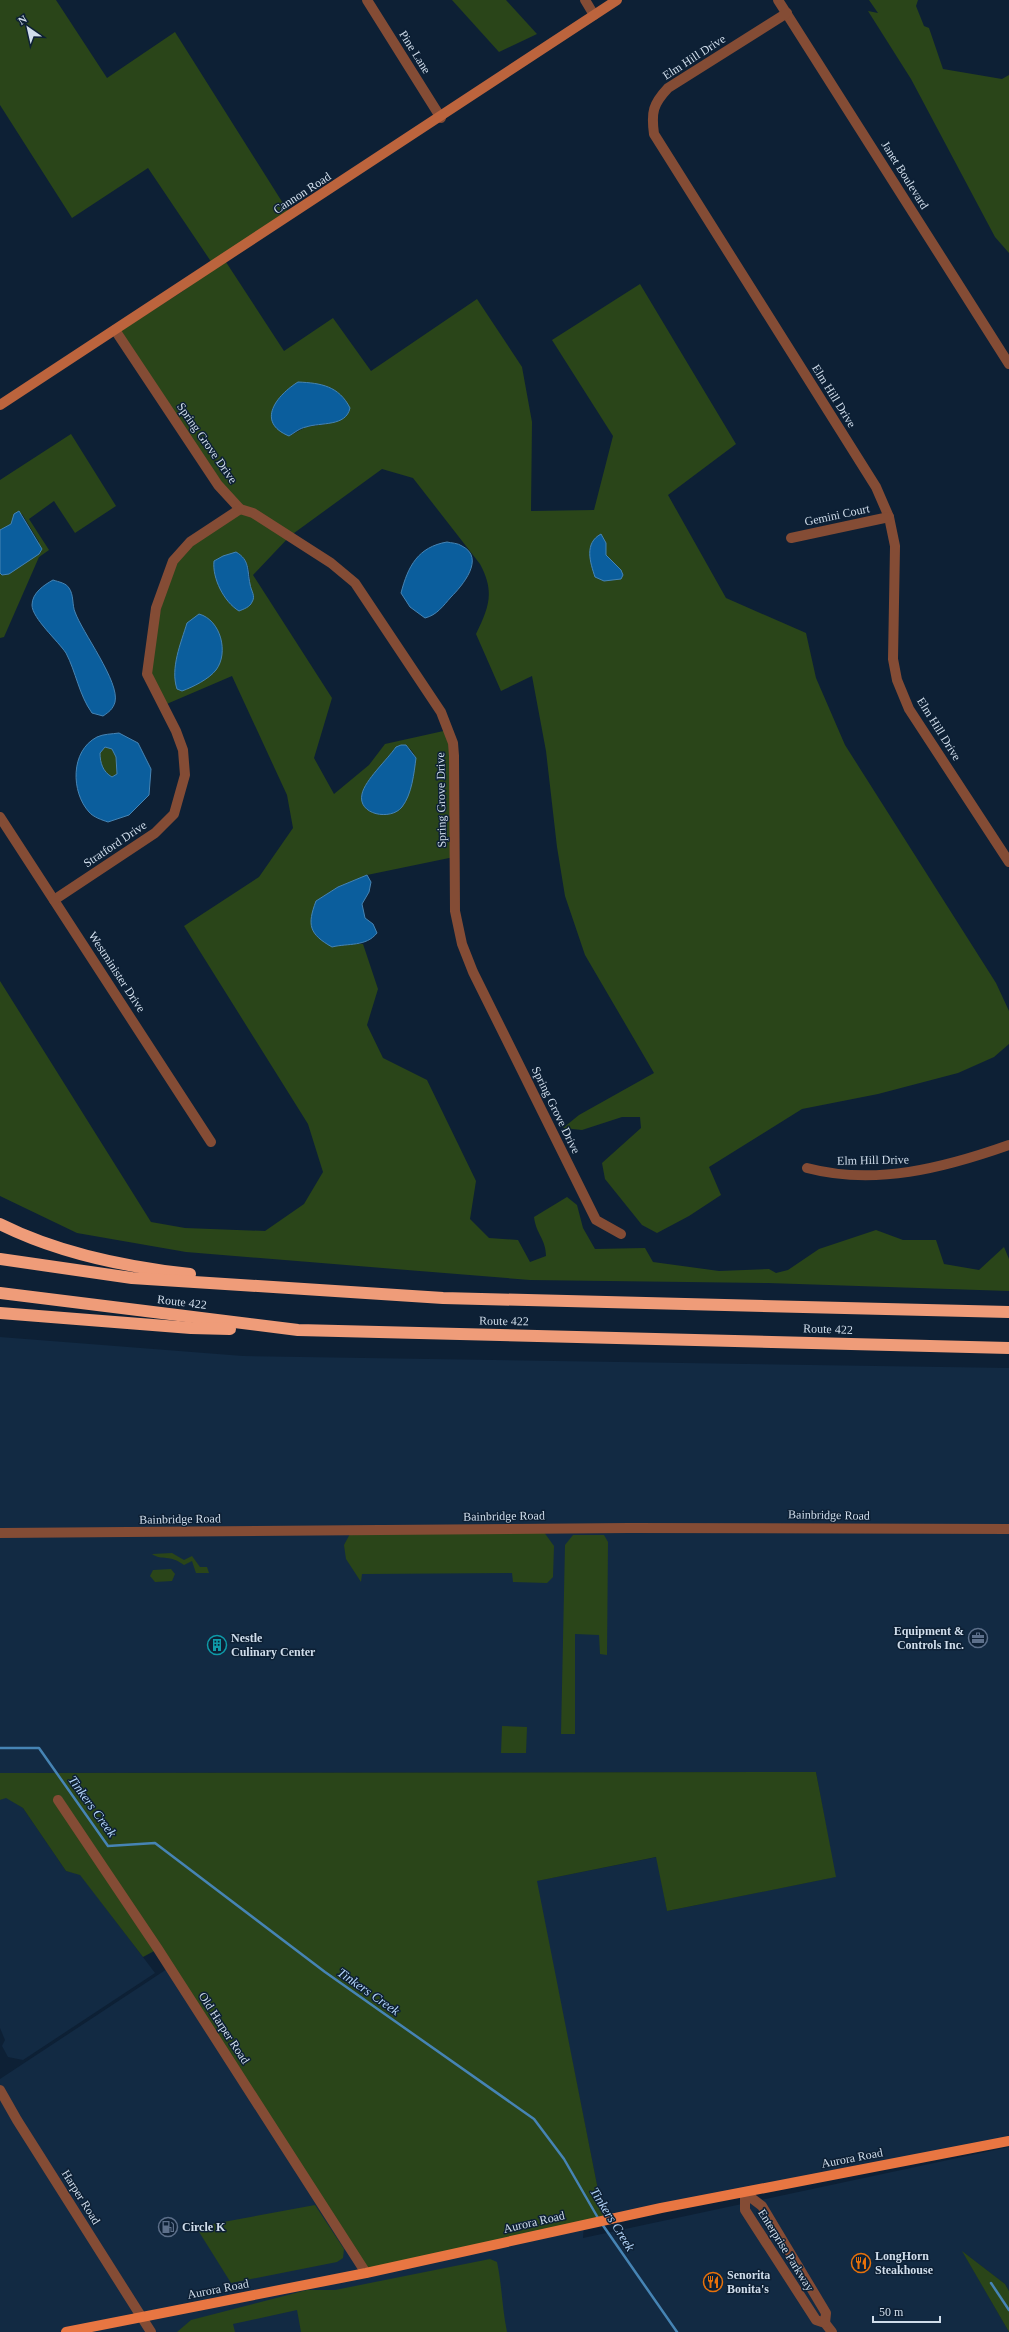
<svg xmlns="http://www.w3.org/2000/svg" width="1009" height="2332" font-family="Georgia,serif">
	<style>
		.built { fill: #122a43 }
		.green { fill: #2a4519; fill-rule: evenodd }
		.water { fill: #0b5e9d; stroke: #4684b4; fill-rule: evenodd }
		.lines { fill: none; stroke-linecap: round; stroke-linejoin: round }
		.stream { stroke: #4684b4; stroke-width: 2.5 }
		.minor { stroke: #844c35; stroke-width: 10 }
		.tertiary { stroke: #844c35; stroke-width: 10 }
		.secondary { stroke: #bc643d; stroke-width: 10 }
		.primary { stroke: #e87642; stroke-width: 10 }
		.motorway { stroke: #ef9c79; stroke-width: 12 }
		.labels { text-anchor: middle; stroke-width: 3; stroke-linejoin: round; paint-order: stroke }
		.street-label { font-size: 12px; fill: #d0ddeb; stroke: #0d2035 }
		.poi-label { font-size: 12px; font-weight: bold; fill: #d0ddeb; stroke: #0d2035; text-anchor: start }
		.water-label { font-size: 13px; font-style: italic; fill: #b3d5f9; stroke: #0d2035 }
	</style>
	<rect width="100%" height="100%" fill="#0d2035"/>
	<g class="built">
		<path d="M 0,1337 L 243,1356 L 1009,1368 L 1009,2141 L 604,2220 L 536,1881 L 657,1857 L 667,1911 L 835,1877 L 816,1772 L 0,1773 Z"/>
		<path d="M 6,1797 L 23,1808 L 66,1871 L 80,1874 L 155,1973 L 23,2060 L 8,2057 L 2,2046 L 5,2040 L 0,2028 L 0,1800 Z"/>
		<path d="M 170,1967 L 584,2224 L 583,2238 L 1009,2147 L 1009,2291 L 1005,2284 L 963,2252 L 1009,2332 L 0,2332 L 0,2079 Z"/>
	</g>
	<g class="green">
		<path d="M 0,0 L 56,0 L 107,78 L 175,32 L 291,216 L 224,259 L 284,351 L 333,318 L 371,371 L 477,299 L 522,367 L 532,422 L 531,511 L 594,510 L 613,436 L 552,340 L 640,284 L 736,444 L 668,495 L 726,598 L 806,633 L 816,678 L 845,745 L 996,983 L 1009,1011 L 1009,1044 L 994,1057 L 958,1073 L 878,1094 L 802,1109 L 709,1167 L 721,1195 L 689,1216 L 657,1233 L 642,1225 L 605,1179 L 602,1163 L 641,1128 L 640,1117 L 622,1117 L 582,1130 L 563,1128 L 579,1115 L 654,1073 L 585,955 L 565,896 L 557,847 L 546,751 L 532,676 L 501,691 L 476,634 C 489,607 495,592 480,564 L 413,478 L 382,469 L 290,536 L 253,575 L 332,698 L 314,758 L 334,794 L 369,765 L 385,744 L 448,730 L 454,857 L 367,875 L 338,887 L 316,901 L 332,947 L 346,944 L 363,944 L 378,989 L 367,1025 L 383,1058 L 427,1080 L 476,1181 L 470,1219 L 489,1238 L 518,1240 L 530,1262 L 546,1256 C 546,1239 536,1234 534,1217 L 567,1197 L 577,1205 L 583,1228 L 595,1249 L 645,1248 L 653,1262 L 719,1271 L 769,1269 L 776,1273 L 788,1270 L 819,1249 L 876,1230 L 903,1240 L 936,1240 L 944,1264 L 979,1270 L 1004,1247 L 1009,1259 L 1009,1291 L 768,1283 L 530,1280 L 186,1252 L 77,1233 L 0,1196 L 0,981 L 151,1222 L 185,1228 L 265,1231 L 304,1204 L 323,1172 L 308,1124 L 184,926 L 259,877 L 293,828 L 287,795 L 232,676 L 162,706 L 147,674 L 152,644 L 173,561 L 240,509 L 119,332 L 183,291 L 219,263 L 214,266 L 148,168 L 72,218 L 0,105 ZM 272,408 L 326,424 L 306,427 L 289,436 ZM 236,552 C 248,559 250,570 250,583 ZM 406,745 L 412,751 L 416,758 L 369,811 L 364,806 L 361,795 L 396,747 Z"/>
		<path d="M 452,0 L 506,0 L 537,34 L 499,52 Z"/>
		<path d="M 869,0 L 918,0 L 916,6 L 924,26 L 929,28 L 943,69 L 1002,79 L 1009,75 L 1009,253 L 995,237 L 911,79 L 868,11 L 878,13 Z"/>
		<path d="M 71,434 L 116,506 L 75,533 L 54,501 L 29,519 L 49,550 L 39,557 L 4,637 L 0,638 L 0,573 L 2,575 C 22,566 30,563 39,542 L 22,514 L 14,514 L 11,524 L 0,530 L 0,480 Z"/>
		<path d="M 105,747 L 112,749 L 116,757 L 117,774 L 112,777 C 103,772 100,763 100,753 Z"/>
		<path d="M 541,1528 L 554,1546 L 553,1577 L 547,1583 L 513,1582 L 512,1573 L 362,1574 L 361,1582 L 346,1559 L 344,1545 L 352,1530 Z"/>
		<path d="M 573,1535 L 604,1535 L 608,1542 L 607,1655 L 600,1654 L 599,1635 L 575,1634 L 575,1734 L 561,1734 L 565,1545 Z"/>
		<path d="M 172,1553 L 184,1560 L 192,1556 L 200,1567 L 207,1567 L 209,1573 L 196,1573 L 192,1561 L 184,1565 C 170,1554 162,1561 152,1554 Z"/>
		<path d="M 171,1569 L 175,1574 L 172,1581 L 155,1582 L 150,1576 L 153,1570 Z"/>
		<path d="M 502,1726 L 527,1727 L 526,1753 L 501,1753 Z"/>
		<path d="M 816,1772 L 836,1877 L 667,1911 L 656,1857 L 537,1881 L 604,2220 L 366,2273 L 158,1949 L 143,1957 L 80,1875 L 66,1871 L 23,1808 L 6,1798 L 0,1800 L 0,1773 Z"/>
		<path d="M 315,2205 L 344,2249 L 343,2258 L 337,2262 L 231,2283 L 196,2227 Z"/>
		<path d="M 962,2251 L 1005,2284 L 1009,2291 L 1009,2332 Z"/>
		<path d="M 490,2259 L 497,2262 C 502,2285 502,2308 507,2332 L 301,2332 L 297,2310 L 233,2324 L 235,2332 L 177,2332 L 191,2320 L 307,2290 L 335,2290 Z"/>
	</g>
	<g class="water">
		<path d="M 298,382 C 321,383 339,386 350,408 C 346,427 321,422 306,427 C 300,428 294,433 289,436 C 255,422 277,395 298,382 Z"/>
		<path d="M 19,511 L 42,549 L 39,554 L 9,574 L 2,575 L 0,573 L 0,530 L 11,524 L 14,514 Z"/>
		<path d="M 601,534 L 606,543 L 606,555 L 621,570 L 623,575 L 621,579 L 604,581 L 595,577 C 590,562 584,543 601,534 Z"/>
		<path d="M 447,542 C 451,543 458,543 462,546 C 486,558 462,586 451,597 C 443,606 437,615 425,618 L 410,607 L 401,593 C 408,566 418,547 447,542 Z"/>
		<path d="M 236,552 C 250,560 247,570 250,584 C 251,591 256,596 252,602 C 250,607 244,609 239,611 C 224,602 212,578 214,561 L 223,556 Z"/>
		<path d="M 53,580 C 59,582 66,583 69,588 C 74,595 72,605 75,612 C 82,632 120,682 115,702 C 113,709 109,712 103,716 L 92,713 C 79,695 76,672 66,653 C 58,641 32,618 32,605 C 32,593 44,585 53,580 Z"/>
		<path d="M 199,614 C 221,620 229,653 216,670 C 209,679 193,687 182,691 L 177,689 C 170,668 181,643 187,623 Z"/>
		<path d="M 119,733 L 138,743 L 151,769 L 149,795 L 129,815 L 108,822 C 102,820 93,817 89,812 C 71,792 70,751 97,737 C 103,734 112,734 119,733 ZM 105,747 L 112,749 L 116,757 L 117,774 L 112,777 C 103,772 100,763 100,753 Z"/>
		<path d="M 401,745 L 406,745 L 416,758 C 414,773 412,794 402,807 C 391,821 357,815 362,794 C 365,780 387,760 396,747 Z"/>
		<path d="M 367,875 L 371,882 L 369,892 L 362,904 L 365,918 L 373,924 L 377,933 C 366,947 348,943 332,947 C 309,934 307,925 316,901 L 338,887 Z"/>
	</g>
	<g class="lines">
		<g class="stream">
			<path d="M 0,1748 L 39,1748 L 108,1846 L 155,1843 L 325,1972 L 534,2119 L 564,2159 L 598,2218"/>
			<path d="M 602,2224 L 677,2332"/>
			<path d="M 991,2283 L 1009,2310"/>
		</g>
		<g class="minor">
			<path d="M 367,0 L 441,118"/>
			<path d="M 585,0 L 594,15"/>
			<path d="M 778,0 L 1009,364"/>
			<path d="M 787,13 L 668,88 C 653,104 651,112 654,134 L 876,487 L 889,517 L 895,546 L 893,659 L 897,680 L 909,709 L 1009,862"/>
			<path d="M 115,330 L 218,485 L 240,509 L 253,513 L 331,563 L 355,583 L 441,712 L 453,743 L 454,756 L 455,911 L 462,944 L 473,972 L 596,1220 L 621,1234"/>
			<path d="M 791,538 L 889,517"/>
			<path d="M 0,817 L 211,1142"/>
			<path d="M 54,900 L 155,833 L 174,814 L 185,775 L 183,750 L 176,731 L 147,674 L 156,608 L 173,561 L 190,542 L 240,509"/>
			<path d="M 807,1168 C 875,1186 944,1168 1009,1145"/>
			<path d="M 58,1800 L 158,1949 L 366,2273"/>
			<path d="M 745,2193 L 745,2210 L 816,2320 L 825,2323 L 832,2332"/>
			<path d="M 745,2193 L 762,2206 L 826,2313 L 825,2323"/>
		</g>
		<g class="tertiary">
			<path d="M 0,1533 L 629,1528 L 1009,1529"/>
			<path d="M 0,2090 L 17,2120 L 151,2332"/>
		</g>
		<path class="secondary" d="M 0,405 L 617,0"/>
		<path class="primary" d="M 66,2332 L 366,2273 L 661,2208 L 1009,2141"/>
		<g class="motorway">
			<path d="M 0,1224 C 58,1253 126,1267 190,1274"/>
			<path d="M 0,1259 L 132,1278 L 443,1298 L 1009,1312"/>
			<path d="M 0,1293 L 298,1330 L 1009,1348"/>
			<path d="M 0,1313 L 191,1328 L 230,1329"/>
		</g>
	</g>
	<defs>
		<g id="office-ring" transform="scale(1)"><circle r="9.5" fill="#0d2035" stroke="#5c6f8a" stroke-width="1.5"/><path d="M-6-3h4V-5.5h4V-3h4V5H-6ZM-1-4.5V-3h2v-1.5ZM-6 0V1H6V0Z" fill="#5c6f8a"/></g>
		<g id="building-ring" transform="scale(1)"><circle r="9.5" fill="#0d2035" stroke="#0f9aa8" stroke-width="1.5"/><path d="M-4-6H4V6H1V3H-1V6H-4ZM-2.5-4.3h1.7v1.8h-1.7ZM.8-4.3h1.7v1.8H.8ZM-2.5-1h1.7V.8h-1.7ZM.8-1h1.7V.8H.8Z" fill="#0f9aa8"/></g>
		<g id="fuel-ring" transform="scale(1)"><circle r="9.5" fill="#0d2035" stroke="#5c6f8a" stroke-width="1.5"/><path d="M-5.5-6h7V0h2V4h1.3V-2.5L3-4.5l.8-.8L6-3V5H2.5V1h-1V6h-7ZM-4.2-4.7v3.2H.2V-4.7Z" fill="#5c6f8a"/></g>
		<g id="restaurant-ring" transform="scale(1)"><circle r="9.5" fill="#0d2035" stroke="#e8710a" stroke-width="1.5"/><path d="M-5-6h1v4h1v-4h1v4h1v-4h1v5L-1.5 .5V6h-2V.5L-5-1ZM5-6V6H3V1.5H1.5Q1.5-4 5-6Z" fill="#e8710a"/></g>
	</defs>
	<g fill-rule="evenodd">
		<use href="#office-ring" x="978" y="1638"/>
		<use href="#building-ring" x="217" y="1645"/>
		<use href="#fuel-ring" x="168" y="2227"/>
		<use href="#restaurant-ring" x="861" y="2263"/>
		<use href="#restaurant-ring" x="713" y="2282"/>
	</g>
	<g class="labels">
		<g class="street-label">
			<text transform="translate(415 52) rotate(58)" y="4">Pine Lane</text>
			<text transform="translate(694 57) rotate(-33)" y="4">Elm Hill Drive</text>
			<text transform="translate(905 175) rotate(58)" y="4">Janet Boulevard</text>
			<text transform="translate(302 193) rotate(-33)" y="4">Cannon Road</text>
			<text transform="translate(834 396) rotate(58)" y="4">Elm Hill Drive</text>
			<text transform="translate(207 443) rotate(55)" y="4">Spring Grove Drive</text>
			<text transform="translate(837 515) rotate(-12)" y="4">Gemini Court</text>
			<text transform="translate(939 729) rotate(58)" y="4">Elm Hill Drive</text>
			<text transform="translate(441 800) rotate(-91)" y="4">Spring Grove Drive</text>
			<text transform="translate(115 844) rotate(-34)" y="4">Stratford Drive</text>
			<text transform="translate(117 972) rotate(57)" y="4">Westminister Drive</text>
			<text transform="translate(556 1110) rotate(64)" y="4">Spring Grove Drive</text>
			<text transform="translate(873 1160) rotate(-1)" y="4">Elm Hill Drive</text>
			<text transform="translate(182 1302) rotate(7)" y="4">Route 422</text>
			<text transform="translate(504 1321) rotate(1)" y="4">Route 422</text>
			<text transform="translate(828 1329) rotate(2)" y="4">Route 422</text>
			<text transform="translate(829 1515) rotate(1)" y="4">Bainbridge Road</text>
			<text transform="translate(504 1516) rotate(-1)" y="4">Bainbridge Road</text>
			<text transform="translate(180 1519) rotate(-1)" y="4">Bainbridge Road</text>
			<text transform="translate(224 2028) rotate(57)" y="4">Old Harper Road</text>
			<text transform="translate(852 2158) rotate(-11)" y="4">Aurora Road</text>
			<text transform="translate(81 2197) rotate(58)" y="4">Harper Road</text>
			<text transform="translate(534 2222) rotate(-13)" y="4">Aurora Road</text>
			<text transform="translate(786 2250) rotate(58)" y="4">Enterprise Parkway</text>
			<text transform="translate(218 2289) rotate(-11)" y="4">Aurora Road</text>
		</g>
		<g class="poi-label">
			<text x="964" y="1635" text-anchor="end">Equipment &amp;<tspan x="964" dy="14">Controls Inc.</tspan></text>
			<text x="231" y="1642">Nestle<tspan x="231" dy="14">Culinary Center</tspan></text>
			<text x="182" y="2231">Circle K</text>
			<text x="875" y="2260">LongHorn<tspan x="875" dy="14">Steakhouse</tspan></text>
			<text x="727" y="2279">Senorita<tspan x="727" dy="14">Bonita's</tspan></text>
		</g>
		<g class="water-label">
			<text transform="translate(93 1806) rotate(54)" y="5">Tinkers Creek</text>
			<text transform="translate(369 1991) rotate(35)" y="5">Tinkers Creek</text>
			<text transform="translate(613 2219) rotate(58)" y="5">Tinkers Creek</text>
		</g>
	</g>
	<g transform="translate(28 28) rotate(326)" stroke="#0d2035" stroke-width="3" paint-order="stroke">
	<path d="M0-3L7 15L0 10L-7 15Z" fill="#d0ddeb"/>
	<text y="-6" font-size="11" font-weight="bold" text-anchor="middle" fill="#d0ddeb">N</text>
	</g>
	<path d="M873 2316v6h67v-6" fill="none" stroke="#d0ddeb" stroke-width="2"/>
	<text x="879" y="2316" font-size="12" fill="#d0ddeb" stroke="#0d2035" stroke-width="3" paint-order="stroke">50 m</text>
</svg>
